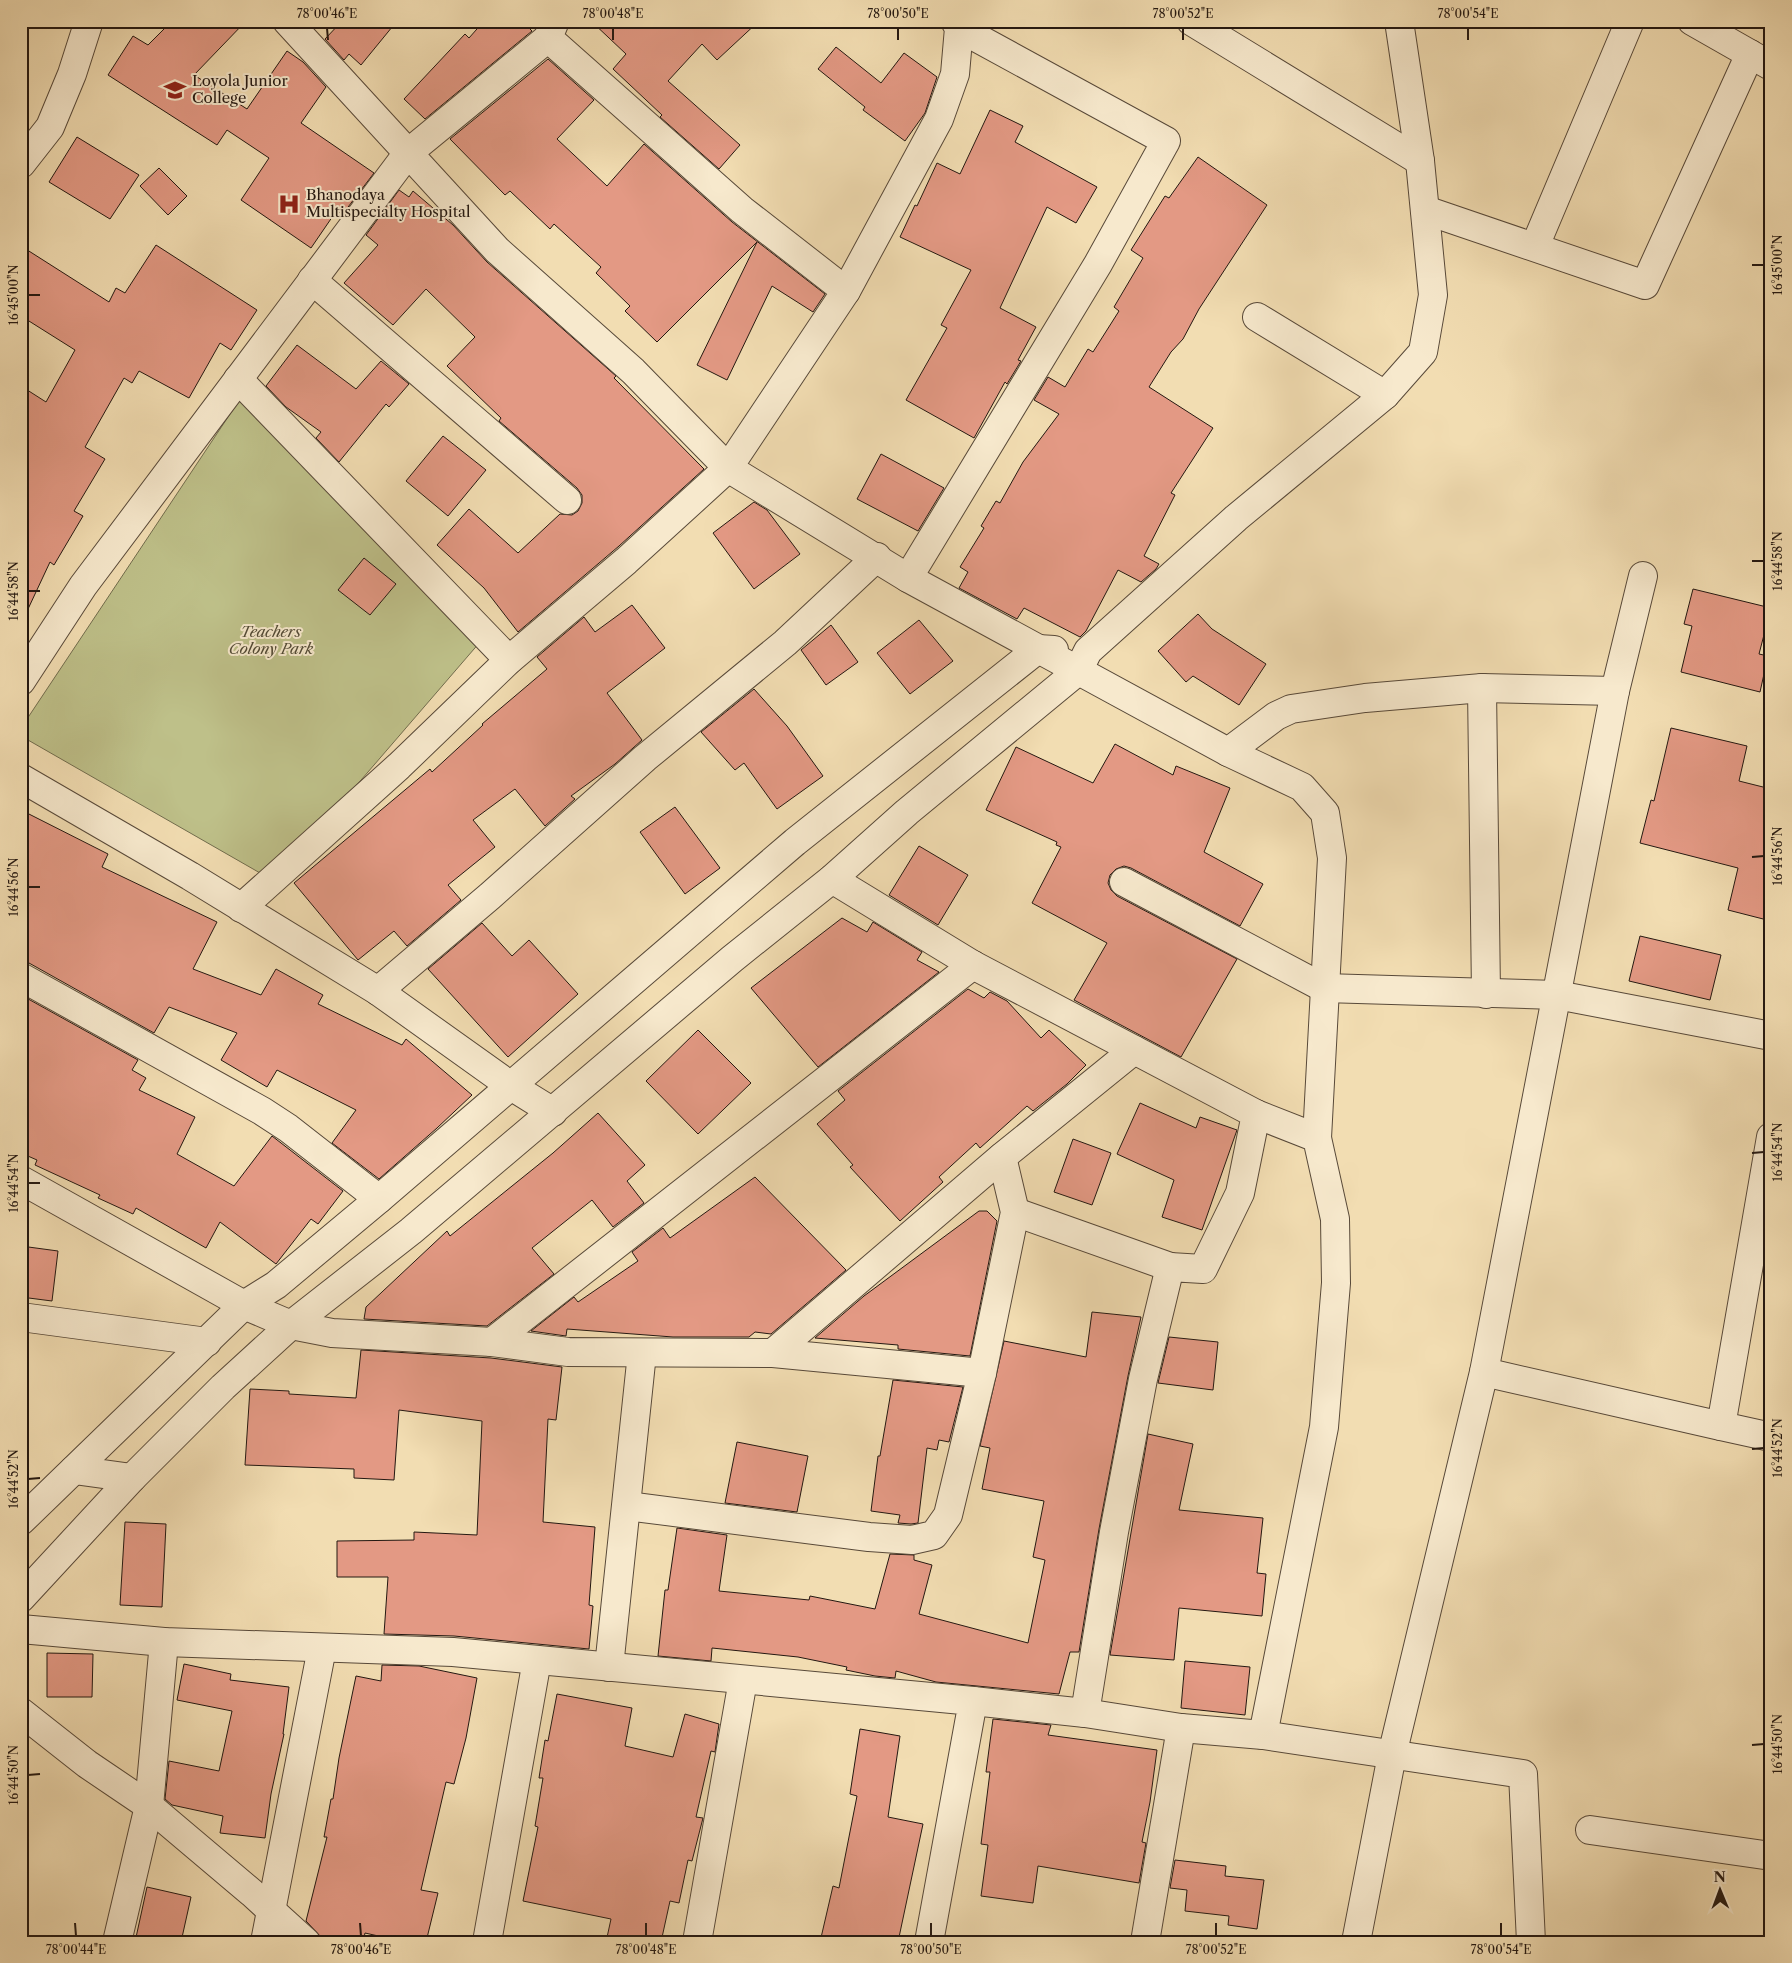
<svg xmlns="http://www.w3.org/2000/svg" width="1792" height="1963" font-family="'Libre Caslon Text',serif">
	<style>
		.green { fill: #bec089; stroke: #716c4d }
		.building { fill: #e39984; stroke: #241811 }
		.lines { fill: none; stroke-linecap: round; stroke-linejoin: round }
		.minor-casing { stroke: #584939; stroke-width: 30 }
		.minor { stroke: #f7e9cd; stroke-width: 28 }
		.ticks { fill: none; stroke: #241811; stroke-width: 2 }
		.labels { text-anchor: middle; stroke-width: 4; stroke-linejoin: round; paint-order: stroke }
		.poi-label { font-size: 15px; fill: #241811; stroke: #f7e9cd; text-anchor: start }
		.park-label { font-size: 15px; font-style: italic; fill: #524a35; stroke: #f7e9cd }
		.neatline { fill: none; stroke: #241811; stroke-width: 2 }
		.ticks-label { font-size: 12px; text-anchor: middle; fill: #241811 }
	</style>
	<rect width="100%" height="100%" fill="#f2ddb2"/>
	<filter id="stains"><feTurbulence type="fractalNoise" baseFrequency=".004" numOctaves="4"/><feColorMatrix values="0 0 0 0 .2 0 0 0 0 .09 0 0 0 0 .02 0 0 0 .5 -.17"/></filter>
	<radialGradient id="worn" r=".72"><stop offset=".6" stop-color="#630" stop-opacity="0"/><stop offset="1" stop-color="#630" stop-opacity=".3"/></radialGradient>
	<path class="green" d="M 242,396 L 493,627 L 274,881 L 21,736 L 21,728 Z"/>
	<g class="building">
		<path d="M 172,21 L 246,21 L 194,75 L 247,109 L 287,51 L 303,62 L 326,87 L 301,123 L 374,173 L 342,215 L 337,210 L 311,248 L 241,200 L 269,158 L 227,130 L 217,145 L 108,75 L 133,36 L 148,45 Z"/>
		<path d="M 342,21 L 397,21 L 361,65 L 349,54 L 344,60 L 325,39 Z"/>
		<path d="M 484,21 L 522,21 L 532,31 L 425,119 L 404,99 L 465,34 L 469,38 Z"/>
		<path d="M 591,21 L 759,21 L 717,60 L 702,44 L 668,81 L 740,145 L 719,169 L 660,117 L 662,115 L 613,69 L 626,54 Z"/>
		<path d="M 836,47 L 881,83 L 904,53 L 937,77 L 925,113 L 905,141 L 863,110 L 865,107 L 818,69 Z"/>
		<path d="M 548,59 L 594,100 L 557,139 L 607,186 L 644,144 L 732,222 L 825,294 L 813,312 L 772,286 L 727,380 L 697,365 L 757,242 L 657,342 L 625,311 L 630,306 L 596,273 L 601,267 L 554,224 L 550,229 L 510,191 L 505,195 L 450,139 Z"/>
		<path d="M 990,110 L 1023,126 L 1015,142 L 1097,187 L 1076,223 L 1047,207 L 1000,308 L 1036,327 L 1018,360 L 1021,361 L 1007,384 L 1005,382 L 974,438 L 906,400 L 947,328 L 941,325 L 971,270 L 900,237 L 915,205 L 917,206 L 937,163 L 960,174 Z"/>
		<path d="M 77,137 L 139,175 L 110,219 L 49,182 Z"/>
		<path d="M 1198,157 L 1267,205 L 1199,309 L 1183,339 L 1171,352 L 1149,387 L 1213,428 L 1171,493 L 1175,495 L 1144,556 L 1159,564 L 1156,569 L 1141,582 L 1118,570 L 1086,631 L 1080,637 L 1024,608 L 1017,619 L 959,588 L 968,572 L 960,567 L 984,528 L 981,526 L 996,501 L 1000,503 L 1023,462 L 1059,414 L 1034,400 L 1048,377 L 1065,387 L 1088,349 L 1093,352 L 1119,311 L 1114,307 L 1143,258 L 1131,250 L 1165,196 L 1169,198 Z"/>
		<path d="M 159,168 L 187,196 L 168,215 L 140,186 Z"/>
		<path d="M 399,190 L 409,197 L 413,191 L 453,225 L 487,262 L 616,376 L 614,378 L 704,469 L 619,546 L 518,632 L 484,588 L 437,545 L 469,509 L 518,553 L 560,514 L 572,515 L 578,511 L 582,503 L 582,495 L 577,488 L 499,421 L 501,418 L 447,366 L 475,337 L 426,289 L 393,325 L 344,283 L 378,245 L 366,235 Z"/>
		<path d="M 156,245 L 257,310 L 231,350 L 220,343 L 189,398 L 139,371 L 132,383 L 124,378 L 85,447 L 105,459 L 74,511 L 83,516 L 54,565 L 50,562 L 21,624 L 21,386 L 46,402 L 75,350 L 21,316 L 21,246 L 109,302 L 116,288 L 125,293 Z"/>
		<path d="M 297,345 L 356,389 L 381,361 L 409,384 L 389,407 L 386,404 L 339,462 L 316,438 L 321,432 L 286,407 L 266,386 Z"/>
		<path d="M 443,436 L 486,470 L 448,516 L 406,481 Z"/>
		<path d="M 881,454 L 944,488 L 918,531 L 857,499 Z"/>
		<path d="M 754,502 L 767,510 L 800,554 L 754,589 L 713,533 Z"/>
		<path d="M 364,558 L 396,584 L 370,615 L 338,590 Z"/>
		<path d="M 1693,589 L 1771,608 L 1759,654 L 1768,656 L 1760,692 L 1681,672 L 1692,626 L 1684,624 Z"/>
		<path d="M 632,605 L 665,648 L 607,693 L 642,740 L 615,764 L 571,796 L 575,799 L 545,826 L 515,789 L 473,820 L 495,847 L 448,885 L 461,900 L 407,946 L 394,931 L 358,960 L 294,883 L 430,769 L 432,772 L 483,725 L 482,724 L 547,669 L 537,657 L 584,617 L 595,632 Z"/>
		<path d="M 1198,614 L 1212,629 L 1266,664 L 1239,705 L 1193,676 L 1186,682 L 1158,651 Z"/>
		<path d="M 919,620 L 953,661 L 910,694 L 877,653 Z"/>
		<path d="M 831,625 L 858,662 L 826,685 L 801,650 Z"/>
		<path d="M 754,689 L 787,726 L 823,776 L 777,809 L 744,763 L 735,770 L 701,732 Z"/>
		<path d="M 1671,728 L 1747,746 L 1739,781 L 1771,789 L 1771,921 L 1728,910 L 1738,868 L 1640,843 L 1651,800 L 1654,801 Z"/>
		<path d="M 1115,744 L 1173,775 L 1176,766 L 1230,788 L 1204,852 L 1263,884 L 1240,926 L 1131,868 L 1124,866 L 1116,869 L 1110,875 L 1108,883 L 1111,890 L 1117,896 L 1237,959 L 1181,1057 L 1074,1000 L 1107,943 L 1032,903 L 1061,847 L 1056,845 L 1057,842 L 986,810 L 1016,747 L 1093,783 Z"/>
		<path d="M 675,807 L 720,868 L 685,894 L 640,832 Z"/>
		<path d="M 21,810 L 108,854 L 102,867 L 217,922 L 193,969 L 261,995 L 276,969 L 323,995 L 318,1004 L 402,1045 L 406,1039 L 472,1095 L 437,1128 L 379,1179 L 332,1143 L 356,1110 L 277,1070 L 267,1087 L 221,1060 L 237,1033 L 169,1007 L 154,1033 L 29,963 L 21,961 Z"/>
		<path d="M 919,846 L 968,875 L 938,925 L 889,895 Z"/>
		<path d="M 842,918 L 867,932 L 873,922 L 922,952 L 917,960 L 939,972 L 818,1067 L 751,988 Z"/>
		<path d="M 482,923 L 512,956 L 529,940 L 578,994 L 508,1057 L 428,969 Z"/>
		<path d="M 1640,936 L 1721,955 L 1710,1000 L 1629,981 Z"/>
		<path d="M 968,989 L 984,998 L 990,992 L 1007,1001 L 1041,1038 L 1049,1030 L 1086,1065 L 1067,1084 L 1033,1111 L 1027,1106 L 980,1148 L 976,1143 L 939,1177 L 943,1182 L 900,1221 L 850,1167 L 853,1165 L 817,1124 L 845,1100 L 838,1091 Z"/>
		<path d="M 21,995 L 138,1060 L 132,1070 L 146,1078 L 139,1090 L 195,1117 L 177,1154 L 234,1186 L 272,1136 L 343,1191 L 318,1224 L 311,1219 L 276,1264 L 220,1222 L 206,1248 L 136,1208 L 133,1214 L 98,1198 L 100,1195 L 35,1165 L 37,1160 L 21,1153 Z"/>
		<path d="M 698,1030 L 751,1083 L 698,1134 L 646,1081 Z"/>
		<path d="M 1140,1103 L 1196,1128 L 1200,1117 L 1237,1130 L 1202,1230 L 1162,1217 L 1174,1180 L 1117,1154 Z"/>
		<path d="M 598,1113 L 645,1165 L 627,1181 L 644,1203 L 613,1227 L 592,1200 L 532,1248 L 554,1274 L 487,1326 L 364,1319 L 366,1307 L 447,1231 L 450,1236 L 553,1153 Z"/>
		<path d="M 1073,1139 L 1111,1153 L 1092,1205 L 1054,1192 Z"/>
		<path d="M 755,1177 L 846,1270 L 771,1334 L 755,1332 L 749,1337 L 673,1337 L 567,1329 L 566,1336 L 531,1331 L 574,1297 L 578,1302 L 638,1261 L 632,1252 L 663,1228 L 670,1238 Z"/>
		<path d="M 979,1211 L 987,1211 L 997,1221 L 970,1356 L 898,1349 L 898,1345 L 815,1338 L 864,1296 Z"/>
		<path d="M 21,1246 L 58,1251 L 52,1301 L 21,1297 Z"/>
		<path d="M 1092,1312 L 1141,1317 L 1128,1376 L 1099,1529 L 1079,1652 L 1070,1652 L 1059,1694 L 936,1682 L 896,1671 L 895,1678 L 875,1676 L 846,1670 L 847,1667 L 798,1657 L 712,1648 L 711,1661 L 658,1656 L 665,1590 L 668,1590 L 677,1528 L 727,1535 L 719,1591 L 809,1600 L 810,1596 L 875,1609 L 890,1554 L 914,1555 L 914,1560 L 932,1565 L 919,1614 L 1028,1643 L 1045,1560 L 1033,1557 L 1044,1501 L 982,1489 L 990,1448 L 980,1446 L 1004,1341 L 1086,1357 Z"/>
		<path d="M 1169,1337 L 1218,1342 L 1213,1390 L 1158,1383 Z"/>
		<path d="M 361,1350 L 491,1358 L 562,1367 L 556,1420 L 548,1419 L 543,1522 L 595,1527 L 589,1605 L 593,1606 L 589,1649 L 454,1636 L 384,1634 L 388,1577 L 337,1577 L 337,1541 L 414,1540 L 414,1532 L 477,1535 L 482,1421 L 399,1410 L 394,1480 L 354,1478 L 354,1469 L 245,1465 L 250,1389 L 289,1391 L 289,1394 L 356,1398 Z"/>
		<path d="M 893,1380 L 963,1387 L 949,1442 L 939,1440 L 937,1450 L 927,1448 L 918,1523 L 911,1524 L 898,1523 L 900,1515 L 871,1511 L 878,1456 L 880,1456 Z"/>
		<path d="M 1148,1434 L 1193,1444 L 1179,1510 L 1263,1518 L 1257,1573 L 1266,1574 L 1262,1616 L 1179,1608 L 1174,1660 L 1110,1655 Z"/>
		<path d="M 737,1442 L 808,1456 L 797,1512 L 725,1503 Z"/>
		<path d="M 125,1522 L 166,1524 L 162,1607 L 120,1605 Z"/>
		<path d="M 47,1653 L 93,1654 L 92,1697 L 47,1697 Z"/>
		<path d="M 1185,1661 L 1250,1667 L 1245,1715 L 1181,1708 Z"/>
		<path d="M 184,1664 L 231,1674 L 230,1680 L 289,1687 L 283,1734 L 284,1734 L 271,1794 L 265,1838 L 220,1833 L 223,1816 L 172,1805 L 165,1799 L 169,1761 L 219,1771 L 232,1711 L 177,1700 Z"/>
		<path d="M 382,1665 L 419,1666 L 477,1678 L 466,1738 L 454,1784 L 446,1782 L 421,1890 L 438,1893 L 426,1942 L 405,1942 L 365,1933 L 363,1942 L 344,1942 L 321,1937 L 306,1921 L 327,1837 L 324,1837 L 331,1799 L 333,1799 L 339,1758 L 356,1676 L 381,1681 Z"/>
		<path d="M 557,1694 L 632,1708 L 625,1746 L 673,1757 L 685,1714 L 719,1724 L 715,1752 L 711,1751 L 696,1817 L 703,1818 L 692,1861 L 688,1860 L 679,1903 L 670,1901 L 661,1942 L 606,1942 L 611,1919 L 523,1901 L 538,1827 L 535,1826 L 543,1778 L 539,1778 L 545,1740 L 548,1741 Z"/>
		<path d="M 993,1719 L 1051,1725 L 1048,1735 L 1157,1750 L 1150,1802 L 1142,1842 L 1146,1843 L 1139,1883 L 1038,1866 L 1033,1903 L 981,1896 L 988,1845 L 981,1844 L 990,1772 L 986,1772 Z"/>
		<path d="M 860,1729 L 900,1736 L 888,1817 L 923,1824 L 898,1942 L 820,1942 L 833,1886 L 839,1888 L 857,1796 L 850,1794 Z"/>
		<path d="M 1175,1860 L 1226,1866 L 1225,1876 L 1264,1880 L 1257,1929 L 1228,1925 L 1229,1916 L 1185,1911 L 1187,1890 L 1170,1888 Z"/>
		<path d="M 147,1887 L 191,1897 L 181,1942 L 135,1942 Z"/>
	</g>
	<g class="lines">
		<g class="minor-casing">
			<g id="minor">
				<path d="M 287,21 L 497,250 L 633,371 L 728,468 L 908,578 L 1228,752 L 1276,716 L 1291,709 L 1365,698 L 1482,688 L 1615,691"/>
				<path d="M 1191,21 L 1420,161"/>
				<path d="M 1692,21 L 1771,66"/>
				<path d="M 21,164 L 50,127 L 72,74 L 89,21"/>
				<path d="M 1425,210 L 1645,285 L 1750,54"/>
				<path d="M 1535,246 L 1630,21"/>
				<path d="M 312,280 L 567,500"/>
				<path d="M 846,291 L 939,119 L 955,74 L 959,28 L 955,21"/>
				<path d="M 1257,317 L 1385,395"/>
				<path d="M 238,379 L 509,660"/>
				<path d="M 908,578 L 1098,264 L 1166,141 L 959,28"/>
				<path d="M 21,681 L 83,586 L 408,153 L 548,38"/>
				<path d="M 1482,688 L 1486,994"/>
				<path d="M 1228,752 L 1302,787 L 1325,813 L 1332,858 L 1317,1138"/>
				<path d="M 21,778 L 190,876 L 378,991 L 511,1086 L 553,1112"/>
				<path d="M 832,879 L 973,965 L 1256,1114 L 1240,1193 L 1203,1269 L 1170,1267 L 1143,1379 L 1114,1532 L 1085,1713 L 973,1701"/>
				<path d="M 1124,882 L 1324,988 L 1557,995 L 1771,1036"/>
				<path d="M 241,908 L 399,766 L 509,660 L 626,561 L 728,468 L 846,291 L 742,210 L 548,38 L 555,21"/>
				<path d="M 21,977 L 262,1111 L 288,1128 L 379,1199"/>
				<path d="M 378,991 L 490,896 L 645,758 L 785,643 L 877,557"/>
				<path d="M 21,1180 L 244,1305 L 291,1325 L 332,1333 L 492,1342 L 568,1352 L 773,1353 L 1002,1157 L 1134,1050"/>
				<path d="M 1015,1212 L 1170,1267"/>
				<path d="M 21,1317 L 207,1342"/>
				<path d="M 492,1342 L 973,965"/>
				<path d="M 773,1353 L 982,1373 L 1015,1212 L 1002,1157"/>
				<path d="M 1484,1372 L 1721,1426 L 1771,1137"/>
				<path d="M 1721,1426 L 1771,1437"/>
				<path d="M 74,1470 L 132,1478"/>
				<path d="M 627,1506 L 869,1537 L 912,1540 L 934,1535 L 948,1515 L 982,1373"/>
				<path d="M 21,1521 L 244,1305 L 276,1285 L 379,1199 L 795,842 L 1038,649 L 1054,650"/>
				<path d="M 21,1598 L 132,1478 L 223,1387 L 291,1325 L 411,1231 L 732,959 L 832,879 L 907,812 L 1078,671 L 1088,651 L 1236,518 L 1385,395 L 1423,352 L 1433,295 L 1420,161 L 1399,21"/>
				<path d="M 21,1629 L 164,1642 L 453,1652 L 973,1701 L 929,1942"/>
				<path d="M 609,1667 L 642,1353"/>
				<path d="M 21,1712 L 87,1764 L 149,1806 L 252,1893 L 306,1942"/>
				<path d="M 1085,1713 L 1181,1728 L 1263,1735 L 1324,1427 L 1336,1283 L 1335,1219 L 1317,1138 L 1256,1114"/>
				<path d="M 1263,1735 L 1523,1774 L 1531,1942"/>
				<path d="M 1590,1830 L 1771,1856"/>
				<path d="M 117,1942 L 149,1806 L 164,1642"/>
				<path d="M 265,1942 L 322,1648"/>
				<path d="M 487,1942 L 537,1660"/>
				<path d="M 697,1942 L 743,1680"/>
				<path d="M 1145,1942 L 1181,1728"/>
				<path d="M 1356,1942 L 1392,1755 L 1484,1372 L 1615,691 L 1643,576"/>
			</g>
		</g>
		<use href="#minor" class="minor"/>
	</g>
	<path class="ticks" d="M 327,28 L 328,40M 613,28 L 613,40M 898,28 L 898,40M 1183,28 L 1183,40M 1468,28 L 1468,40M 1752,265 L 1764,265M 28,295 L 40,295M 1752,561 L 1764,561M 28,591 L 40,591M 1752,857 L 1764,856M 28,887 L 40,887M 1752,1153 L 1764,1152M 28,1183 L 40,1183M 1752,1449 L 1764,1448M 28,1479 L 40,1478M 1752,1745 L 1764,1744M 28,1775 L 40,1774M 75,1923 L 76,1936M 360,1923 L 361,1936M 646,1923 L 646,1936M 931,1923 L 931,1936M 1216,1923 L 1216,1936M 1501,1923 L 1501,1936"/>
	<defs>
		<g id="university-bare" transform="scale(1.725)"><path d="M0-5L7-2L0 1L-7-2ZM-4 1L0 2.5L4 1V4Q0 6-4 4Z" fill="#8f2418" stroke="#f7e9cd" stroke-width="2.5" paint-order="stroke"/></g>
		<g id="hospital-bare" transform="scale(1.725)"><path d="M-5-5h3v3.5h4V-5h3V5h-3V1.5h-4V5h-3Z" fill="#8f2418" stroke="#f7e9cd" stroke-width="2.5" paint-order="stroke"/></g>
	</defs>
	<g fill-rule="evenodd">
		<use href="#university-bare" x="175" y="90"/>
		<use href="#hospital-bare" x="289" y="204"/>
	</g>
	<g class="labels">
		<g class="poi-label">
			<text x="192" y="86">Loyola Junior<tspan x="192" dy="17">College</tspan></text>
			<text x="306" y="200">Bhanodaya<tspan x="306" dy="17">Multispecialty Hospital</tspan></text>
		</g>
		<g class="park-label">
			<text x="271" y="637">Teachers<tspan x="271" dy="17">Colony Park</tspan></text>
		</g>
	</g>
	<rect width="1792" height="1963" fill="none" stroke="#f2ddb2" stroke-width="55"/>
	<g transform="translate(1720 1890) rotate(359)" stroke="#f7e9cd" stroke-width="4" paint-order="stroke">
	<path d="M0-4L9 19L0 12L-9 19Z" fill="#241811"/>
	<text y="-8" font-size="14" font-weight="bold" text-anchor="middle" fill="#241811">N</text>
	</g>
	<rect x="28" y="28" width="1736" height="1908" class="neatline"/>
	<g class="ticks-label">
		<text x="327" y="18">78°00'46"E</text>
		<text x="613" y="18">78°00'48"E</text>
		<text x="898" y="18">78°00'50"E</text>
		<text x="1183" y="18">78°00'52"E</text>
		<text x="1468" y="18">78°00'54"E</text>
		<text transform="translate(1778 265) rotate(-90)" y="4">16°45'00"N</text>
		<text transform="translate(14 295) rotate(-90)" y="4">16°45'00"N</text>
		<text transform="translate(1778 561) rotate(-90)" y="4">16°44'58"N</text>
		<text transform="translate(14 591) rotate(-90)" y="4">16°44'58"N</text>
		<text transform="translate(1778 856) rotate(-90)" y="4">16°44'56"N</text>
		<text transform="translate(14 887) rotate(-90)" y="4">16°44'56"N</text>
		<text transform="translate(1778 1152) rotate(-90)" y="4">16°44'54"N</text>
		<text transform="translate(14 1183) rotate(-90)" y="4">16°44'54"N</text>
		<text transform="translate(1778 1448) rotate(-90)" y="4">16°44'52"N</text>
		<text transform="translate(14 1479) rotate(-90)" y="4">16°44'52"N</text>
		<text transform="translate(1778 1744) rotate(-90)" y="4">16°44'50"N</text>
		<text transform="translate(14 1775) rotate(-90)" y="4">16°44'50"N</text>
		<text x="76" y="1954">78°00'44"E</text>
		<text x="361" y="1954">78°00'46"E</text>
		<text x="646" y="1954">78°00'48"E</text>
		<text x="931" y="1954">78°00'50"E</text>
		<text x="1216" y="1954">78°00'52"E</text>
		<text x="1501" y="1954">78°00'54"E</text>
	</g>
	<rect width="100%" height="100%" filter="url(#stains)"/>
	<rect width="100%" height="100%" fill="url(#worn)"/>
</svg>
